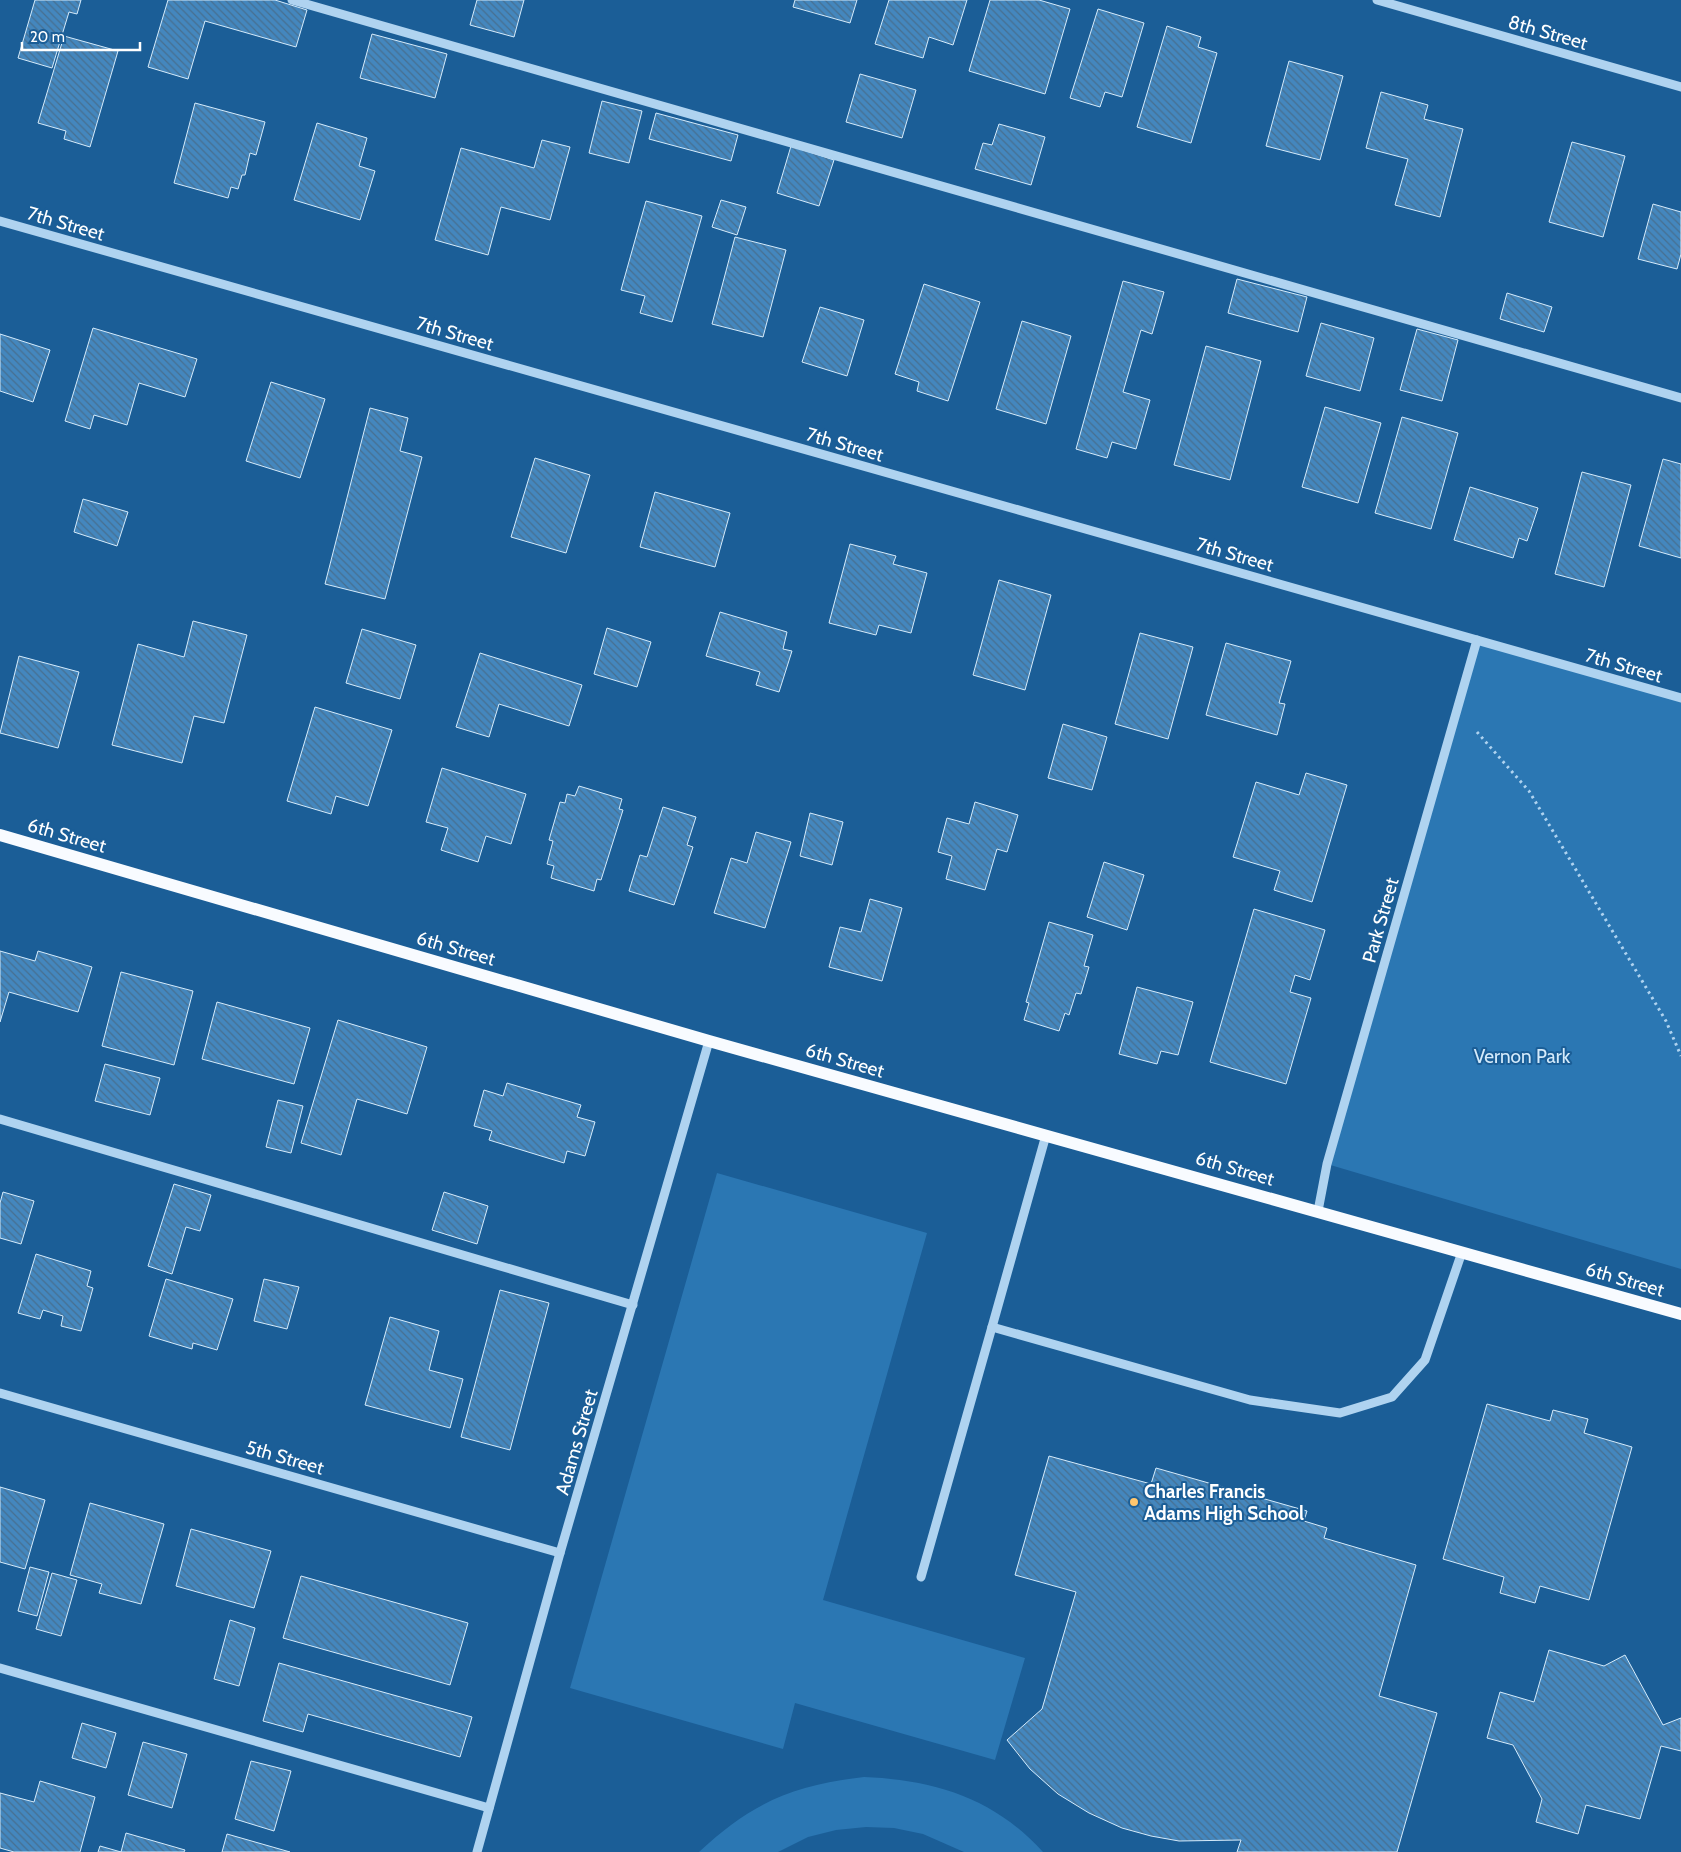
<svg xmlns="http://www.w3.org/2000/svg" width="1681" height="1852" font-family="Cabin,sans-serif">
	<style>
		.park { fill: #2b77b3 }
		.building { fill: url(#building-back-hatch); stroke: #d5ebfb }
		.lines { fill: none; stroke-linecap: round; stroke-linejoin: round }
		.path { stroke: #afd3f0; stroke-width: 3; stroke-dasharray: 2.5 4; stroke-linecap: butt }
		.minor { stroke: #afd3f0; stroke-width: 9 }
		.major { stroke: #f8fbff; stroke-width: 12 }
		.poi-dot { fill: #ffc66e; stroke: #1b5e97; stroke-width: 2 }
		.labels { text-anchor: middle; stroke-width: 4; stroke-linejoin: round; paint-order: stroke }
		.street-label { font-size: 19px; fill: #fff; stroke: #1b5e97 }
		.park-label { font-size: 19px; fill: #d5ebfb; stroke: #1b5e97 }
		.poi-label { font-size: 19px; font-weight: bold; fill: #fff; stroke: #1b5e97; text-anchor: start }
	</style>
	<defs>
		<pattern id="building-back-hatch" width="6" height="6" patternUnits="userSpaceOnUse" patternTransform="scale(1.25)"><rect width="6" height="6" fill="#4487be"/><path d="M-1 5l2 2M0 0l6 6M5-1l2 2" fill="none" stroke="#476f90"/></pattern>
	</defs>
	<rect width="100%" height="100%" fill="#1b5e97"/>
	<g class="park">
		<path d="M 1477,640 L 1681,698 L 1681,1269 L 1327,1164 Z"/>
		<path d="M 717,1173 L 927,1233 L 823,1600 L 1025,1658 L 995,1760 L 795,1703 L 783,1749 L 570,1688 Z"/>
		<path d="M 864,1777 C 935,1780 994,1798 1043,1852 L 964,1852 L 923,1834 L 894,1828 L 866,1827 L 836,1830 L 808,1837 L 778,1852 L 699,1852 C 751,1803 793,1785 864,1777 Z"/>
	</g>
	<g class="building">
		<path d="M 35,0 L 81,0 L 77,14 L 69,12 L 52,68 L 18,58 Z"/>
		<path d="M 168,0 L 275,0 L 307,10 L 296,47 L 205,21 L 188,79 L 148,67 Z"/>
		<path d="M 477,0 L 524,0 L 514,37 L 470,25 Z"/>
		<path d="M 795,0 L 857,0 L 850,23 L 793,7 Z"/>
		<path d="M 889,0 L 967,0 L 953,45 L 929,37 L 923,58 L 875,44 Z"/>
		<path d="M 990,0 L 1039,0 L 1070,9 L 1045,94 L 969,71 Z"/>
		<path d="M 1098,9 L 1144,23 L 1122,97 L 1105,92 L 1100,107 L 1070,98 Z"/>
		<path d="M 1167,26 L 1201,37 L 1198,47 L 1217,53 L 1191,143 L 1137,127 Z"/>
		<path d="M 372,34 L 447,54 L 435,98 L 360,78 Z"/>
		<path d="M 64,36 L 118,51 L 90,147 L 64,139 L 66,131 L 38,123 Z"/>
		<path d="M 1289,61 L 1343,76 L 1320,160 L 1266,146 Z"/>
		<path d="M 860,74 L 916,90 L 902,138 L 846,122 Z"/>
		<path d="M 1381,92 L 1428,105 L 1424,119 L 1463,129 L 1440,217 L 1395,205 L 1408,159 L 1366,148 Z"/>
		<path d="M 602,101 L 642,111 L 629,163 L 589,153 Z"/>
		<path d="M 195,103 L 265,122 L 256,155 L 250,153 L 245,175 L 242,175 L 238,189 L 231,187 L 228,198 L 174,183 Z"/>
		<path d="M 656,113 L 738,135 L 731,161 L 649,139 Z"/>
		<path d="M 317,123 L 367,138 L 359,166 L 375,171 L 360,220 L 294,200 Z"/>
		<path d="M 999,124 L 1045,137 L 1031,185 L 975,169 L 983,143 L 992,145 Z"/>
		<path d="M 542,140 L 570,147 L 550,220 L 501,207 L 488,255 L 435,240 L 461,148 L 534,168 Z"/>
		<path d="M 1572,142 L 1625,156 L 1603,237 L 1549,222 Z"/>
		<path d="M 791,146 L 834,160 L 819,206 L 777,193 Z"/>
		<path d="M 721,200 L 746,207 L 737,235 L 712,227 Z"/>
		<path d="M 646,201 L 702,216 L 672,322 L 640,313 L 645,296 L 621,290 Z"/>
		<path d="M 1653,204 L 1681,212 L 1681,254 L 1677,269 L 1638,259 Z"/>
		<path d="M 735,237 L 786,250 L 763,337 L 712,324 Z"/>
		<path d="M 1237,279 L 1307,297 L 1298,332 L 1228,313 Z"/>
		<path d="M 1123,281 L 1164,292 L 1152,334 L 1141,330 L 1123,392 L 1150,400 L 1136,449 L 1112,442 L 1107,458 L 1076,449 Z"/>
		<path d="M 924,284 L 980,302 L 948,401 L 917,391 L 919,382 L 895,374 Z"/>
		<path d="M 1507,293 L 1552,307 L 1544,332 L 1500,319 Z"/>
		<path d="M 820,307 L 864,320 L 847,376 L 802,362 Z"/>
		<path d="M 1022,321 L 1071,336 L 1046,424 L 996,409 Z"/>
		<path d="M 1321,323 L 1374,338 L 1360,391 L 1306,376 Z"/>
		<path d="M 93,328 L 197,359 L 185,397 L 139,383 L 127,425 L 94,415 L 90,429 L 65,421 Z"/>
		<path d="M 1417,329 L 1458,340 L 1442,401 L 1400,390 Z"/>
		<path d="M 0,334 L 50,350 L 33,402 L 0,391 Z"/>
		<path d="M 1206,346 L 1261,361 L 1230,480 L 1174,465 Z"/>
		<path d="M 271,382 L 325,399 L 300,478 L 246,461 Z"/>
		<path d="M 1325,407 L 1381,423 L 1358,503 L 1302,487 Z"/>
		<path d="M 370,408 L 408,418 L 400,451 L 422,457 L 385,599 L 325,584 Z"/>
		<path d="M 1402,417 L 1458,433 L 1431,529 L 1375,513 Z"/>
		<path d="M 535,458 L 590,475 L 566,553 L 511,537 Z"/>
		<path d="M 1663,459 L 1681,464 L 1681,558 L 1639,546 Z"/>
		<path d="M 1582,472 L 1631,485 L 1604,587 L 1555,574 Z"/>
		<path d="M 1470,487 L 1538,508 L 1527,541 L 1519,538 L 1513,558 L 1454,540 Z"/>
		<path d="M 655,492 L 730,513 L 715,567 L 640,547 Z"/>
		<path d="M 83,499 L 128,512 L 117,546 L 74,532 Z"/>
		<path d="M 850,544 L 896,556 L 893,564 L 927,573 L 911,633 L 879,625 L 876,635 L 829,623 Z"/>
		<path d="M 999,580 L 1051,595 L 1025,690 L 973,675 Z"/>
		<path d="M 720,612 L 787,632 L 783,649 L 792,651 L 779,692 L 756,685 L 760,672 L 706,656 Z"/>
		<path d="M 193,621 L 247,635 L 224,723 L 194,716 L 182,763 L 112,745 L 138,644 L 184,657 Z"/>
		<path d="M 607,628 L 651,642 L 637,687 L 594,674 Z"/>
		<path d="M 362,629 L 416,645 L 400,699 L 346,683 Z"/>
		<path d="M 1140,633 L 1193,647 L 1168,739 L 1115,724 Z"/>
		<path d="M 1226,643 L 1291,661 L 1279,703 L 1285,704 L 1277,735 L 1206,715 Z"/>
		<path d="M 480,653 L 582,685 L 569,726 L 499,704 L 489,737 L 456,727 Z"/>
		<path d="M 19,656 L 79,672 L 58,748 L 0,733 Z"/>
		<path d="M 315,707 L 392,730 L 368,806 L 336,796 L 331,814 L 287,801 Z"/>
		<path d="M 1063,724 L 1107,737 L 1092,790 L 1048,778 Z"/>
		<path d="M 442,768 L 526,794 L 511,844 L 486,836 L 478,862 L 441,850 L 448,828 L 426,822 Z"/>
		<path d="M 1306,773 L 1347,785 L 1312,902 L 1274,890 L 1280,871 L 1233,857 L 1256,782 L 1299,795 Z"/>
		<path d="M 579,786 L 622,799 L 619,809 L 623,810 L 601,880 L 597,879 L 594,891 L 551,878 L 554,866 L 547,864 L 553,841 L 549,840 L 560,802 L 565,803 L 567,794 L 575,796 Z"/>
		<path d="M 975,802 L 1018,815 L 1007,852 L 997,849 L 985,890 L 946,879 L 952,856 L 938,852 L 947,818 L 969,824 Z"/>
		<path d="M 663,807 L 696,817 L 687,845 L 693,847 L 674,905 L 629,891 L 640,855 L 647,857 Z"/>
		<path d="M 810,813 L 843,822 L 832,865 L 800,856 Z"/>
		<path d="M 756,832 L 791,842 L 765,928 L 714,913 L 731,858 L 747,863 Z"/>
		<path d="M 1104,862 L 1144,875 L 1127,930 L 1087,917 Z"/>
		<path d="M 870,899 L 902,908 L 882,981 L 829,967 L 840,927 L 861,932 Z"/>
		<path d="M 1254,909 L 1325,930 L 1310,980 L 1295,975 L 1290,992 L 1311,998 L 1286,1084 L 1210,1062 Z"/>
		<path d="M 1049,922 L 1093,935 L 1084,966 L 1089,967 L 1081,994 L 1076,993 L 1069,1015 L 1065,1013 L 1059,1031 L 1024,1020 L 1029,1003 L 1026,1002 Z"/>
		<path d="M 0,951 L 35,961 L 38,951 L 92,967 L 78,1012 L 9,992 L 0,1022 Z"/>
		<path d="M 121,972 L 193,991 L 174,1065 L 102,1046 Z"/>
		<path d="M 1137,987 L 1193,1002 L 1178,1055 L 1161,1051 L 1157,1064 L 1119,1054 Z"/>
		<path d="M 217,1002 L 310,1028 L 294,1084 L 202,1059 Z"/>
		<path d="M 338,1020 L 427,1047 L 407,1114 L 357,1099 L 341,1155 L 301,1143 Z"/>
		<path d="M 105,1064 L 160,1078 L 150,1115 L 95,1101 Z"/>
		<path d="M 507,1083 L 581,1105 L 577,1117 L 595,1122 L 585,1156 L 567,1151 L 564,1163 L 489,1140 L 492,1131 L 474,1126 L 484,1090 L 503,1096 Z"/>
		<path d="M 278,1100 L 303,1106 L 291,1153 L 266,1147 Z"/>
		<path d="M 174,1184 L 211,1195 L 200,1231 L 186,1227 L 172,1274 L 148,1266 Z"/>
		<path d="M 3,1192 L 34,1201 L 21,1244 L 0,1238 L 0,1203 Z"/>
		<path d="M 444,1192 L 488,1206 L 477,1244 L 432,1230 Z"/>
		<path d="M 36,1254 L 91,1271 L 87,1286 L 93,1288 L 81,1331 L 61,1326 L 63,1316 L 43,1310 L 40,1319 L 18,1313 Z"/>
		<path d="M 166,1279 L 233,1299 L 217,1350 L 193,1343 L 192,1349 L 149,1336 Z"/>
		<path d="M 264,1279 L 299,1287 L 287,1329 L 254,1321 Z"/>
		<path d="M 500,1290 L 549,1303 L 510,1450 L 461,1437 Z"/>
		<path d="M 390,1317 L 439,1331 L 429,1370 L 463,1379 L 450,1428 L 365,1405 Z"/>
		<path d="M 1487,1404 L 1550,1421 L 1553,1410 L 1588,1419 L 1584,1433 L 1632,1447 L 1589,1600 L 1540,1586 L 1535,1603 L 1500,1593 L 1504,1577 L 1443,1559 Z"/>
		<path d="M 1049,1456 L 1151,1484 L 1156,1468 L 1307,1511 L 1304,1521 L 1327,1528 L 1324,1538 L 1416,1565 L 1379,1696 L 1437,1713 L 1397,1852 L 1237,1852 L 1241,1840 L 1179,1841 L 1151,1836 L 1122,1828 L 1089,1813 L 1058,1794 L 1030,1769 L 1007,1740 L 1042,1709 L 1076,1592 L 1015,1575 Z"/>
		<path d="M 0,1487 L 45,1500 L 25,1569 L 0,1562 Z"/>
		<path d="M 90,1503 L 164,1524 L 141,1604 L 99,1593 L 102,1584 L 70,1575 Z"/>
		<path d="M 191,1529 L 271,1551 L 254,1608 L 176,1586 Z"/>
		<path d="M 30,1567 L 49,1572 L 37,1616 L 18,1611 Z"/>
		<path d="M 52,1573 L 77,1580 L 61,1636 L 36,1629 Z"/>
		<path d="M 301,1576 L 468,1623 L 450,1685 L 283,1638 Z"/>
		<path d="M 230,1620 L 255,1628 L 239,1686 L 214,1679 Z"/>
		<path d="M 1549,1650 L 1604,1666 L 1625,1655 L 1663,1725 L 1681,1718 L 1681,1751 L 1661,1746 L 1640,1819 L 1586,1805 L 1578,1834 L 1536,1822 L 1542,1799 L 1513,1745 L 1487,1738 L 1500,1692 L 1534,1702 Z"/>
		<path d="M 279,1663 L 472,1717 L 460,1757 L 308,1714 L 303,1732 L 263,1721 Z"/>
		<path d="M 82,1723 L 116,1733 L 106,1768 L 72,1758 Z"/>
		<path d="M 143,1742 L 187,1754 L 172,1808 L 128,1795 Z"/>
		<path d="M 251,1761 L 291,1771 L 274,1831 L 235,1819 Z"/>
		<path d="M 40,1781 L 95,1797 L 80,1852 L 14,1852 L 0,1848 L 0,1793 L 34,1802 Z"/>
		<path d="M 126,1833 L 185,1850 L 184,1852 L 98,1852 L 100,1846 L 121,1852 Z"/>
		<path d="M 227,1834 L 290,1852 L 222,1852 Z"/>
	</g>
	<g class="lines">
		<path class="path" d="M 1477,732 L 1529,791 L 1666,1021 L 1681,1056"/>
		<g class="minor">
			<path d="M 292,0 L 1681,398"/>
			<path d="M 1377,0 L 1681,87"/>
			<path d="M 0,221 L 1681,698"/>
			<path d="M 0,1119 L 633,1305"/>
			<path d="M 1318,1211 L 1327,1164 L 1477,640"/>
			<path d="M 992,1327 L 1046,1135"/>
			<path d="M 0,1393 L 560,1553"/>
			<path d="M 921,1577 L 992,1327 L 1250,1400 L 1340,1413 L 1392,1397 L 1425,1360 L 1462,1252"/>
			<path d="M 0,1668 L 489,1808"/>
			<path d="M 477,1852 L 560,1553 L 709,1041"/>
		</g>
		<path class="major" d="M 0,835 L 709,1041 L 1681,1314"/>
	</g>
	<circle class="poi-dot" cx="1134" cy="1502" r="5"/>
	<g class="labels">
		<g class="street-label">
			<text transform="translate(1548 32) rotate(16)" y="7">8th Street</text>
			<text transform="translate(66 223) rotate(16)" y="7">7th Street</text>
			<text transform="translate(455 333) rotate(16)" y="7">7th Street</text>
			<text transform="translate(845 444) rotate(16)" y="7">7th Street</text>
			<text transform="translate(1235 554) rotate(16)" y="7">7th Street</text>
			<text transform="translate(1624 665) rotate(16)" y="7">7th Street</text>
			<text transform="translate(67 835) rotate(16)" y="7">6th Street</text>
			<text transform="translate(1380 920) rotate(-74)" y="7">Park Street</text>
			<text transform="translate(456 948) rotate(16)" y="7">6th Street</text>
			<text transform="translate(845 1060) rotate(16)" y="7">6th Street</text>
			<text transform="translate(1235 1168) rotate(16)" y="7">6th Street</text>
			<text transform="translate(1625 1279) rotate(16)" y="7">6th Street</text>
			<text transform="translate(576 1442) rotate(-74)" y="7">Adams Street</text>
			<text transform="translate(285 1457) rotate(16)" y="7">5th Street</text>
		</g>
		<g class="park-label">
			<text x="1522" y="1063">Vernon Park</text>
		</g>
		<g class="poi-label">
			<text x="1144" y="1498">Charles Francis<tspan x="1144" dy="22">Adams High School</tspan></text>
		</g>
	</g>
	<path d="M22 42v8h118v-8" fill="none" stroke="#ffffff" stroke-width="2.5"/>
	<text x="30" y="42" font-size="15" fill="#ffffff" stroke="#1b5e97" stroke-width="4" paint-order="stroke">20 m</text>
</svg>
